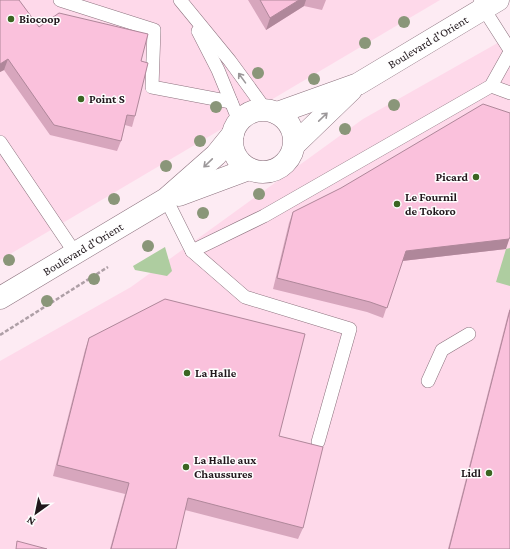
<svg xmlns="http://www.w3.org/2000/svg" width="510" height="549" font-family="'Crimson Pro',serif">
	<style>
		.built { fill: #fed9ea }
		.green { fill: #aecda0 }
		.lines { fill: none; stroke-linecap: round; stroke-linejoin: round }
		.lane-casing { stroke: #8c727e; stroke-width: 14 }
		.secondary-casing { stroke: #8c727e; stroke-width: 23 }
		.path { stroke: #ae9fa6; stroke-width: 2.5; stroke-dasharray: 4 2; stroke-linecap: butt }
		.lane { stroke: #fff; stroke-width: 13 }
		.secondary { stroke: #fff; stroke-width: 22 }
		.tree { fill: #8a9679 }
		.wall { fill: #d7a6bd }
		.shaded-wall { fill: #af879a }
		.building { fill: #fac1dc; stroke: #af879a }
		.oneway { stroke: #9b9799 }
		.poi-dot { fill: #3b6522; stroke: #fefefe; stroke-width: 1.5 }
		.labels { text-anchor: middle; stroke-width: 3; stroke-linejoin: round; paint-order: stroke }
		.poi-label { font-size: 12px; font-weight: bold; fill: #21171c; stroke: #fefefe; text-anchor: start }
		.street-label { font-size: 12px; fill: #21171c; stroke: #fefefe }
	</style>
	<rect width="100%" height="100%" fill="#fdebf3"/>
	<g class="built">
		<path d="M 0,0 L 440,0 L 0,260 Z"/>
		<path d="M 510,36 L 510,549 L 0,549 L 0,361 L 131,287 L 363,119 Z"/>
	</g>
	<g class="green">
		<path d="M 165,247 L 172,271 L 167,276 L 135,270 L 133,266 Z"/>
		<path d="M 510,248 L 510,286 L 496,282 L 506,249 Z"/>
	</g>
	<g class="lines">
		<g class="lane-casing">
			<g id="lane">
				<path d="M 60,0 L 154,30 L 152,87 L 231,102"/>
				<path d="M 180,0 L 230,61 L 265,109"/>
				<path d="M 480,3 L 510,50"/>
				<path d="M 198,31 L 218,70 L 239,121"/>
				<path d="M 491,86 L 510,93"/>
				<path d="M 0,142 L 75,253"/>
				<path d="M 166,199 L 192,251 L 264,216 L 491,86 L 510,52"/>
				<path d="M 192,251 L 245,297 L 350,329 L 318,442"/>
				<path d="M 428,381 L 442,350 L 469,334"/>
			</g>
		</g>
		<g class="secondary-casing">
			<g id="secondary">
				<circle cx="263" cy="141" r="31"/>
				<path d="M 277,113 L 358,84 L 498,0"/>
				<path d="M 295,144 L 351,90"/>
				<path d="M 179,195 L 249,169"/>
				<path d="M 0,298 L 166,199 L 216,155 L 233,134"/>
			</g>
		</g>
		<path class="path" d="M 0,335 L 108,267"/>
		<use href="#lane" class="lane"/>
		<use href="#secondary" class="secondary"/>
	</g>
	<g class="tree">
		<circle cx="404" cy="22" r="6"/>
		<circle cx="365" cy="43" r="6"/>
		<circle cx="258" cy="73" r="6"/>
		<circle cx="314" cy="79" r="6"/>
		<circle cx="394" cy="105" r="6"/>
		<circle cx="216" cy="107" r="6"/>
		<circle cx="345" cy="129" r="6"/>
		<circle cx="200" cy="141" r="6"/>
		<circle cx="166" cy="166" r="6"/>
		<circle cx="259" cy="194" r="6"/>
		<circle cx="114" cy="199" r="6"/>
		<circle cx="203" cy="213" r="6"/>
		<circle cx="148" cy="246" r="6"/>
		<circle cx="9" cy="260" r="6"/>
		<circle cx="94" cy="279" r="6"/>
		<circle cx="47" cy="301" r="6"/>
	</g>
	<g class="wall">
		<path d="M 0,0 L 39,27 L 141,61 L 135,116 L 132,127 L 125,125 L 121,141 L 117,151 L 50,135 L 4,70 L 0,72 Z"/>
		<path d="M 248,0 L 326,0 L 322,10 L 304,6 L 266,30 Z"/>
		<path d="M 293,212 L 506,249 L 402,261 L 383,318 L 367,312 L 273,289 L 289,223 Z"/>
		<path d="M 510,308 L 510,549 L 448,549 L 508,314 Z"/>
		<path d="M 89,338 L 279,436 L 303,528 L 298,539 L 185,510 L 176,549 L 110,549 L 125,494 L 53,476 L 85,350 Z"/>
	</g>
	<g class="shaded-wall">
		<path d="M 299,0 L 306,0 L 304,6 L 266,30 L 270,18 Z"/>
		<path d="M 8,59 L 4,70 L 0,72 L 0,64 Z"/>
		<path d="M 510,237 L 506,249 L 402,261 L 406,251 Z"/>
	</g>
	<g class="building">
		<path d="M 0,0 L 19,0 L 39,27 L 59,13 L 148,34 L 141,61 L 148,63 L 135,116 L 127,115 L 121,141 L 54,125 L 8,59 L 0,64 Z"/>
		<path d="M 260,0 L 299,0 L 270,18 Z"/>
		<path d="M 483,104 L 510,113 L 510,237 L 509,239 L 406,251 L 387,308 L 370,302 L 277,278 L 293,212 L 341,188 Z"/>
		<path d="M 165,299 L 305,334 L 279,436 L 323,447 L 303,528 L 188,498 L 176,549 L 111,549 L 129,483 L 57,465 L 89,338 Z"/>
		<path d="M 510,310 L 510,549 L 449,549 Z"/>
		<path d="M 17,541 L 47,549 L 16,549 Z"/>
	</g>
	<defs><path id="oneway-shaft" d="M-6 0H5M1.5-3L5.5 0L1.5 3" fill="none" stroke-width="1.6" stroke-linecap="round" stroke-linejoin="round"/></defs>
	<g class="oneway">
		<use href="#oneway-shaft" transform="translate(242 78) rotate(-126)"/>
		<use href="#oneway-shaft" transform="translate(323 117) rotate(-44)"/>
		<use href="#oneway-shaft" transform="translate(208 163) rotate(136)"/>
	</g>
	<g class="poi-dot">
		<circle cx="11" cy="19" r="4"/>
		<circle cx="81" cy="99" r="4"/>
		<circle cx="476" cy="177" r="4"/>
		<circle cx="397" cy="204" r="4"/>
		<circle cx="187" cy="373" r="4"/>
		<circle cx="186" cy="467" r="4"/>
		<circle cx="489" cy="473" r="4"/>
	</g>
	<g class="labels">
		<g class="poi-label">
			<text x="19" y="23">Biocoop</text>
			<text x="89" y="103">Point S</text>
			<text x="468" y="181" text-anchor="end">Picard</text>
			<text x="405" y="201">Le Fournil<tspan x="405" dy="14">de Tokoro</tspan></text>
			<text x="195" y="377">La Halle</text>
			<text x="194" y="464">La Halle aux<tspan x="194" dy="14">Chaussures</tspan></text>
			<text x="481" y="477" text-anchor="end">Lidl</text>
		</g>
		<g class="street-label">
			<text transform="translate(428 42) rotate(-31)" y="4">Boulevard d'Orient</text>
			<text transform="translate(83 249) rotate(-31)" y="4">Boulevard d'Orient</text>
		</g>
	</g>
	<g transform="translate(36 513) rotate(213)" stroke="#fefefe" stroke-width="3" paint-order="stroke">
	<path d="M0-3L7 15L0 10L-7 15Z" fill="#21171c"/>
	<text y="-6" font-size="11" font-weight="bold" text-anchor="middle" fill="#21171c">N</text>
	</g>
</svg>
